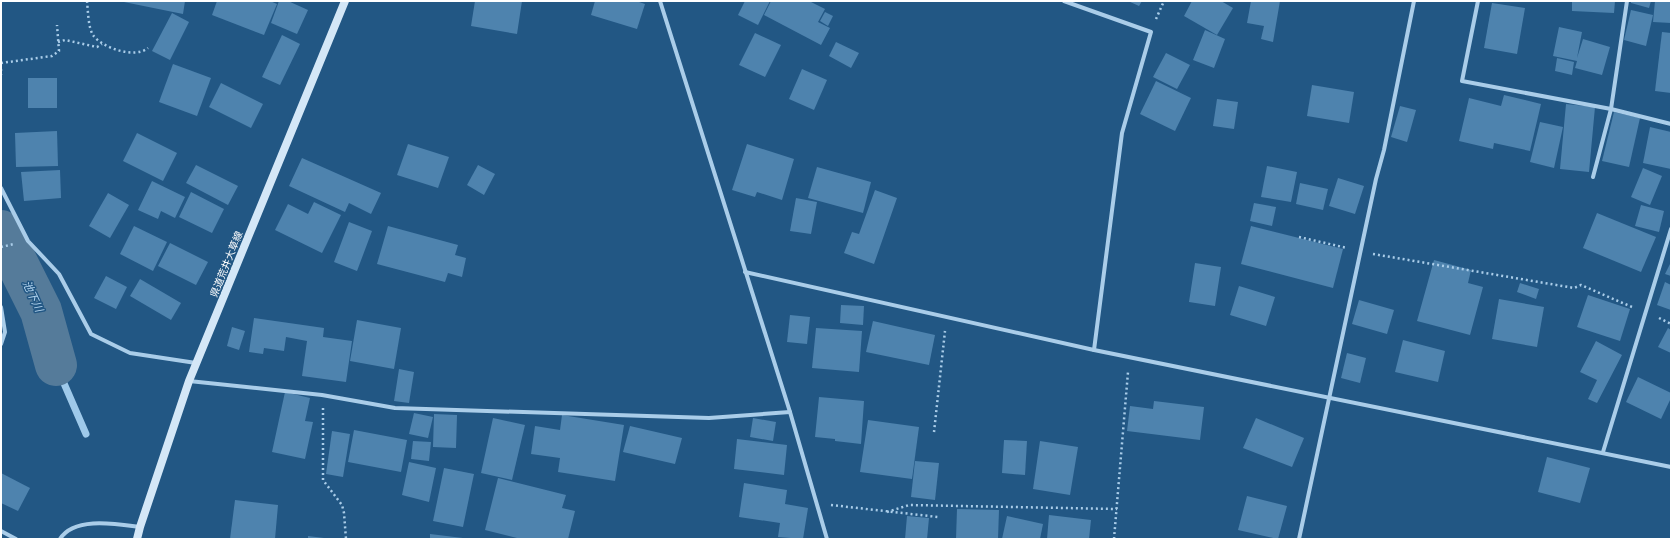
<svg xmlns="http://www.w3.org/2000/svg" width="1672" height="540" font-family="'Archivo Narrow','Noto Sans JP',sans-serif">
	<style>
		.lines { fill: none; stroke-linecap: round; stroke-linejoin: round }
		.stream { stroke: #9ec9ea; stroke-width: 7 }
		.river { stroke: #557b9a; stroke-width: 42 }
		.building { fill: #4e83ae }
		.path { stroke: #aacde9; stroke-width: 2.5; stroke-dasharray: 2 3; stroke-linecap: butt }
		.minor { stroke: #aacde9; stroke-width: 4 }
		.secondary { stroke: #d4e7f7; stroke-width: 8 }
		.labels { text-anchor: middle; stroke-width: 3; stroke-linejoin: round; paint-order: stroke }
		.street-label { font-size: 10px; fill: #fff; stroke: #225784 }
		.water-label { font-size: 11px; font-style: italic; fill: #b5d6f0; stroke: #225784 }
	</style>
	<rect width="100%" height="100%" fill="#225784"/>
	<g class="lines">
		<path class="stream" d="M 56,365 L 86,434"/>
		<path class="river" d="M 1,231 L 41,311 L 56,365"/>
	</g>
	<g class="building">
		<path d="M 119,1 L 185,1 L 183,14 Z"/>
		<path d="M 217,1 L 270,1 L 277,4 L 264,35 L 212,15 Z"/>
		<path d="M 279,1 L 288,1 L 308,10 L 297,34 L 271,23 Z"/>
		<path d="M 475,1 L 522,1 L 517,34 L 471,26 Z"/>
		<path d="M 595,1 L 636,1 L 645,4 L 637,29 L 591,15 Z"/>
		<path d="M 745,1 L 770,1 L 758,25 L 738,15 Z"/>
		<path d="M 771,1 L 809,1 L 825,9 L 818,22 L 830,28 L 821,45 L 764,15 Z"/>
		<path d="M 1128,1 L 1142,1 L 1139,6 Z"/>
		<path d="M 1192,1 L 1221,1 L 1233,8 L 1217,35 L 1184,16 Z"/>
		<path d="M 1251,1 L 1280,1 L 1273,42 L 1261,39 L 1264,26 L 1247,23 Z"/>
		<path d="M 1572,1 L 1615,1 L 1614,13 L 1572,11 Z"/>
		<path d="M 1631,1 L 1651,1 L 1649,8 L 1631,3 Z"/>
		<path d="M 1655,1 L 1671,1 L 1671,23 L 1653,22 Z"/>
		<path d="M 1492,3 L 1525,8 L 1517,54 L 1484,48 Z"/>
		<path d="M 1631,10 L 1653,15 L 1646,46 L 1624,40 Z"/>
		<path d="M 825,12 L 833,16 L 828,26 L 820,21 Z"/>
		<path d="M 172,13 L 189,22 L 170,60 L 152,51 Z"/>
		<path d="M 1559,27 L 1582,32 L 1577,58 L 1583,39 L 1610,47 L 1602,75 L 1575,68 L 1577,61 L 1553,56 Z"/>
		<path d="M 1205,30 L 1225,39 L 1214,68 L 1193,60 Z"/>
		<path d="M 1662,32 L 1671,33 L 1671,93 L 1655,91 Z"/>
		<path d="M 755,33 L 781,45 L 765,77 L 739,65 Z"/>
		<path d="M 282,35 L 300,44 L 280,85 L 262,77 Z"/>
		<path d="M 836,42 L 859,53 L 851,68 L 829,56 Z"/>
		<path d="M 1166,53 L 1190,65 L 1177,89 L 1153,77 Z"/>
		<path d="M 1557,58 L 1574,62 L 1572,75 L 1555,71 Z"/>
		<path d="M 173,64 L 211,78 L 197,116 L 159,102 Z"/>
		<path d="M 802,69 L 827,80 L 814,110 L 789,99 Z"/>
		<rect x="28" y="78" width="29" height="30"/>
		<path d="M 1156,81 L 1191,98 L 1175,131 L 1140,114 Z"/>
		<path d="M 221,83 L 263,104 L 251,128 L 209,107 Z"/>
		<path d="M 1312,85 L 1354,92 L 1349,123 L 1307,116 Z"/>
		<path d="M 1504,95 L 1541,104 L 1530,151 L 1494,143 L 1493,149 L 1459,141 L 1469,98 L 1501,106 Z"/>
		<path d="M 1217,99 L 1238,102 L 1234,129 L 1213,126 Z"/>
		<path d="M 1566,104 L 1595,107 L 1589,172 L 1560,169 Z"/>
		<path d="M 1400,106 L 1416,110 L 1407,142 L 1391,137 Z"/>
		<path d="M 1614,112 L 1640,118 L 1629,167 L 1602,161 Z"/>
		<path d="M 1540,122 L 1563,127 L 1554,168 L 1530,162 Z"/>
		<path d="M 1650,127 L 1671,132 L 1671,169 L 1643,163 Z"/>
		<path d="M 57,131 L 58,166 L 16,167 L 15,133 Z"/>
		<path d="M 137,133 L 177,153 L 163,181 L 123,161 Z"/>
		<path d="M 408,144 L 449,157 L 438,188 L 397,175 Z"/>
		<path d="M 747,144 L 794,159 L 782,200 L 757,192 L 755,197 L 732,190 Z"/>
		<path d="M 302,158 L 381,193 L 371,214 L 349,203 L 345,212 L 289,186 Z"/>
		<path d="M 196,165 L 238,186 L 228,205 L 186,183 Z"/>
		<path d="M 478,165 L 495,174 L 484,195 L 467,185 Z"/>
		<path d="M 1267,166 L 1297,172 L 1291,202 L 1261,197 Z"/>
		<path d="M 817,167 L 871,182 L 863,213 L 808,198 Z"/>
		<path d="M 1643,168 L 1662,176 L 1650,205 L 1631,197 Z"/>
		<path d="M 60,170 L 61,198 L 24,201 L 21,172 Z"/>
		<path d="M 1338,178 L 1364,186 L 1355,214 L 1329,206 Z"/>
		<path d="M 152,181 L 185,197 L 175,218 L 161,211 L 158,219 L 138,210 Z"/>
		<path d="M 1300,183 L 1328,189 L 1323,210 L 1296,204 Z"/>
		<path d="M 875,190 L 897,198 L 874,264 L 844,253 L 852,232 L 859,234 Z"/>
		<path d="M 191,192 L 224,209 L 212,233 L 179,217 Z"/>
		<path d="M 108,193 L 129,205 L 110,238 L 89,226 Z"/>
		<path d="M 796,198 L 817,202 L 811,234 L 790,231 Z"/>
		<path d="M 314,202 L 341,215 L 322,253 L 275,230 L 288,204 L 308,214 Z"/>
		<path d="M 1254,203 L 1276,207 L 1272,226 L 1250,221 Z"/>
		<path d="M 1641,205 L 1664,211 L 1659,232 L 1635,226 Z"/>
		<path d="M 1597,213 L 1656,237 L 1641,272 L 1583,248 Z"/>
		<path d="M 349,222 L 372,231 L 357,271 L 334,262 Z"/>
		<path d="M 134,226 L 167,242 L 153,271 L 120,254 Z"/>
		<path d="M 388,226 L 458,245 L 455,255 L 466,258 L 462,277 L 448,273 L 445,282 L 377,264 Z"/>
		<path d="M 1251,226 L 1343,249 L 1333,288 L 1241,264 Z"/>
		<path d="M 170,243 L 208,262 L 196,285 L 158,266 Z"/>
		<path d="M 1434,260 L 1471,270 L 1468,283 L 1483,287 L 1470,335 L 1417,321 Z"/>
		<path d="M 1671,262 L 1671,276 L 1665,274 Z"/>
		<path d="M 1195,263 L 1221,267 L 1215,306 L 1189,302 Z"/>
		<path d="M 106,276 L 127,287 L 116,309 L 94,298 Z"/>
		<path d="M 140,279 L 181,303 L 171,320 L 130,296 Z"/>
		<path d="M 1665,282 L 1671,285 L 1671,310 L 1657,305 Z"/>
		<path d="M 1520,283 L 1539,289 L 1536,299 L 1517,292 Z"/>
		<path d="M 1239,286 L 1275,297 L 1266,326 L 1230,315 Z"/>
		<path d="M 1588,295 L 1630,309 L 1620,341 L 1577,327 Z"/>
		<path d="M 1499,299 L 1544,307 L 1537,347 L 1492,339 Z"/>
		<path d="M 1359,300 L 1394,310 L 1387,334 L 1352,324 Z"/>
		<path d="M 841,305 L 864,306 L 863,325 L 840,323 Z"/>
		<path d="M 790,315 L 810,317 L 807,344 L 787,342 Z"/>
		<path d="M 254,318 L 324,328 L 323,337 L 352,341 L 346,382 L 302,376 L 307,341 L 286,337 L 284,351 L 264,348 L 263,354 L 249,352 Z"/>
		<path d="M 357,320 L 401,328 L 394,369 L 350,361 Z"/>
		<path d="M 873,321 L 935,335 L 929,365 L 866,352 Z"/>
		<path d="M 232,327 L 245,331 L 239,350 L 227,346 Z"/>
		<path d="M 816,328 L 862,331 L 859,372 L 812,368 Z"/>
		<path d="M 1668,328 L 1671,330 L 1671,353 L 1658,347 Z"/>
		<path d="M 1403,340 L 1445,351 L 1438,382 L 1395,372 Z"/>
		<path d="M 1596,341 L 1622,355 L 1597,403 L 1588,399 L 1597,380 L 1580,372 Z"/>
		<path d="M 1347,353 L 1366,358 L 1360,383 L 1341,378 Z"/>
		<path d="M 399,369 L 414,372 L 409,403 L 394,401 Z"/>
		<path d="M 1638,377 L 1671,393 L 1671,398 L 1661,419 L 1626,402 Z"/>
		<path d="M 285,392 L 310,398 L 305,421 L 313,422 L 305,459 L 272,452 Z"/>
		<path d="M 819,397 L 864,401 L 861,444 L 835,441 L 835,439 L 815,437 Z"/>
		<path d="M 1154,401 L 1204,407 L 1200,440 L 1127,431 L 1130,406 L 1153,409 Z"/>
		<path d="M 414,413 L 433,417 L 428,438 L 409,434 Z"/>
		<path d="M 434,414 L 457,415 L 456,448 L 433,447 Z"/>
		<path d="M 562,415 L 624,425 L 615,481 L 558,472 L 560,458 L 531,454 L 535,426 L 560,430 Z"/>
		<path d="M 493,418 L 525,425 L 512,480 L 481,473 Z"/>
		<path d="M 753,418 L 776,422 L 773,441 L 750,437 Z"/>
		<path d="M 1256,418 L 1304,438 L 1292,467 L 1243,448 Z"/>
		<path d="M 868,420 L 919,427 L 912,479 L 860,472 Z"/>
		<path d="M 630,426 L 682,438 L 675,464 L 623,452 Z"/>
		<path d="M 354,430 L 407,440 L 401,472 L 348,462 Z"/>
		<path d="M 332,431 L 350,434 L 343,477 L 326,474 Z"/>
		<path d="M 737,439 L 787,445 L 784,475 L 734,469 Z"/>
		<path d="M 1004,440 L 1027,441 L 1025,475 L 1002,473 Z"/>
		<path d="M 413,441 L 431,442 L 429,461 L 411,459 Z"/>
		<path d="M 1040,441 L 1078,447 L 1070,495 L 1033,489 Z"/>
		<path d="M 1547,457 L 1590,468 L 1580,503 L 1538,492 Z"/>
		<path d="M 915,461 L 939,463 L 935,500 L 911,497 Z"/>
		<path d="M 409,462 L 436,468 L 429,502 L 402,495 Z"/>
		<path d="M 444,468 L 474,474 L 463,527 L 433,521 Z"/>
		<path d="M 1,473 L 30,488 L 18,511 L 1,503 Z"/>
		<path d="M 498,478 L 566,495 L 562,508 L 575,511 L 568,539 L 521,539 L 485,530 Z"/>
		<path d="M 744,483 L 787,490 L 785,504 L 808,508 L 803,539 L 778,537 L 780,523 L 739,517 Z"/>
		<path d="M 1247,496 L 1287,506 L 1278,539 L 1238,530 Z"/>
		<path d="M 235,500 L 278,505 L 275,539 L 230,539 Z"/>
		<path d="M 957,509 L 999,510 L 998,539 L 956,539 Z"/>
		<path d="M 1049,515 L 1091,520 L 1089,539 L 1047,539 Z"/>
		<path d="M 907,516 L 929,518 L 927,539 L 905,539 Z"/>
		<path d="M 1007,516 L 1043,524 L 1040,539 L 1002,539 Z"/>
		<path d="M 430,534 L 463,538 L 463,539 L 430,539 Z"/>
		<path d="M 308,536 L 324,538 L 324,539 L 308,539 Z"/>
	</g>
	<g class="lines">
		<g class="path">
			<path d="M 87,1 C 88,10 88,27 93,35 C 102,48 135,59 148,48"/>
			<path d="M 1156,19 L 1164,1"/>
			<path d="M 58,42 L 65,40 L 97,47 L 102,44"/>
			<path d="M 1,63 L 52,56 L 59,51 L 57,25"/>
			<path d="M 1,69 L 1,75"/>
			<path d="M 1299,237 L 1347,248"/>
			<path d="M 1,247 L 14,244"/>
			<path d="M 1373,254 L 1574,288 L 1581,285 L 1632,307"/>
			<path d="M 1659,318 L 1671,324"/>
			<path d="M 323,408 L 323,480 L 342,505 L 344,513 L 346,539"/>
			<path d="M 934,432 L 945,331"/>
			<path d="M 831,505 L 938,517"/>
			<path d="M 887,512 L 909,505 L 1117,509"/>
			<path d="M 1114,539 L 1128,372"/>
		</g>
		<g class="minor">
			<path d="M 660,1 L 790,412 L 827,539"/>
			<path d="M 1064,1 L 1151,32 L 1122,133 L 1094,350"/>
			<path d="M 1478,1 L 1462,81 L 1611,109 L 1671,124"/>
			<path d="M 1593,177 L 1611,109 L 1627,1"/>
			<path d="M 1,188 L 28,241 L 59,274 L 91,334 L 130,353 L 196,363"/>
			<path d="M 745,272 L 1094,350 L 1671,467"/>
			<path d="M 1,307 L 5,332 L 1,344"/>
			<path d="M 189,381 L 322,395 L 395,408 L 709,418 L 790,412"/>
			<path d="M 1603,452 L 1671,229"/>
			<path d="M 1,531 L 16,539"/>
			<path d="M 60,539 C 74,516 117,524 140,527"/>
			<path d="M 1299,539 L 1376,179 L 1384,150 L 1414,1"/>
		</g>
		<path class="secondary" d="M 137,539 L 140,527 L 189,381 L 345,1"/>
	</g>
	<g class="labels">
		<g class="street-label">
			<text transform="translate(226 264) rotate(-68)" y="4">県道荒井大草線</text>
		</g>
		<g class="water-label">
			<text transform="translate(33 296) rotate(65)" y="4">池下川</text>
		</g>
	</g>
	<rect width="1672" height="540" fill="none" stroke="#ffffff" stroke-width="4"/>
</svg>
